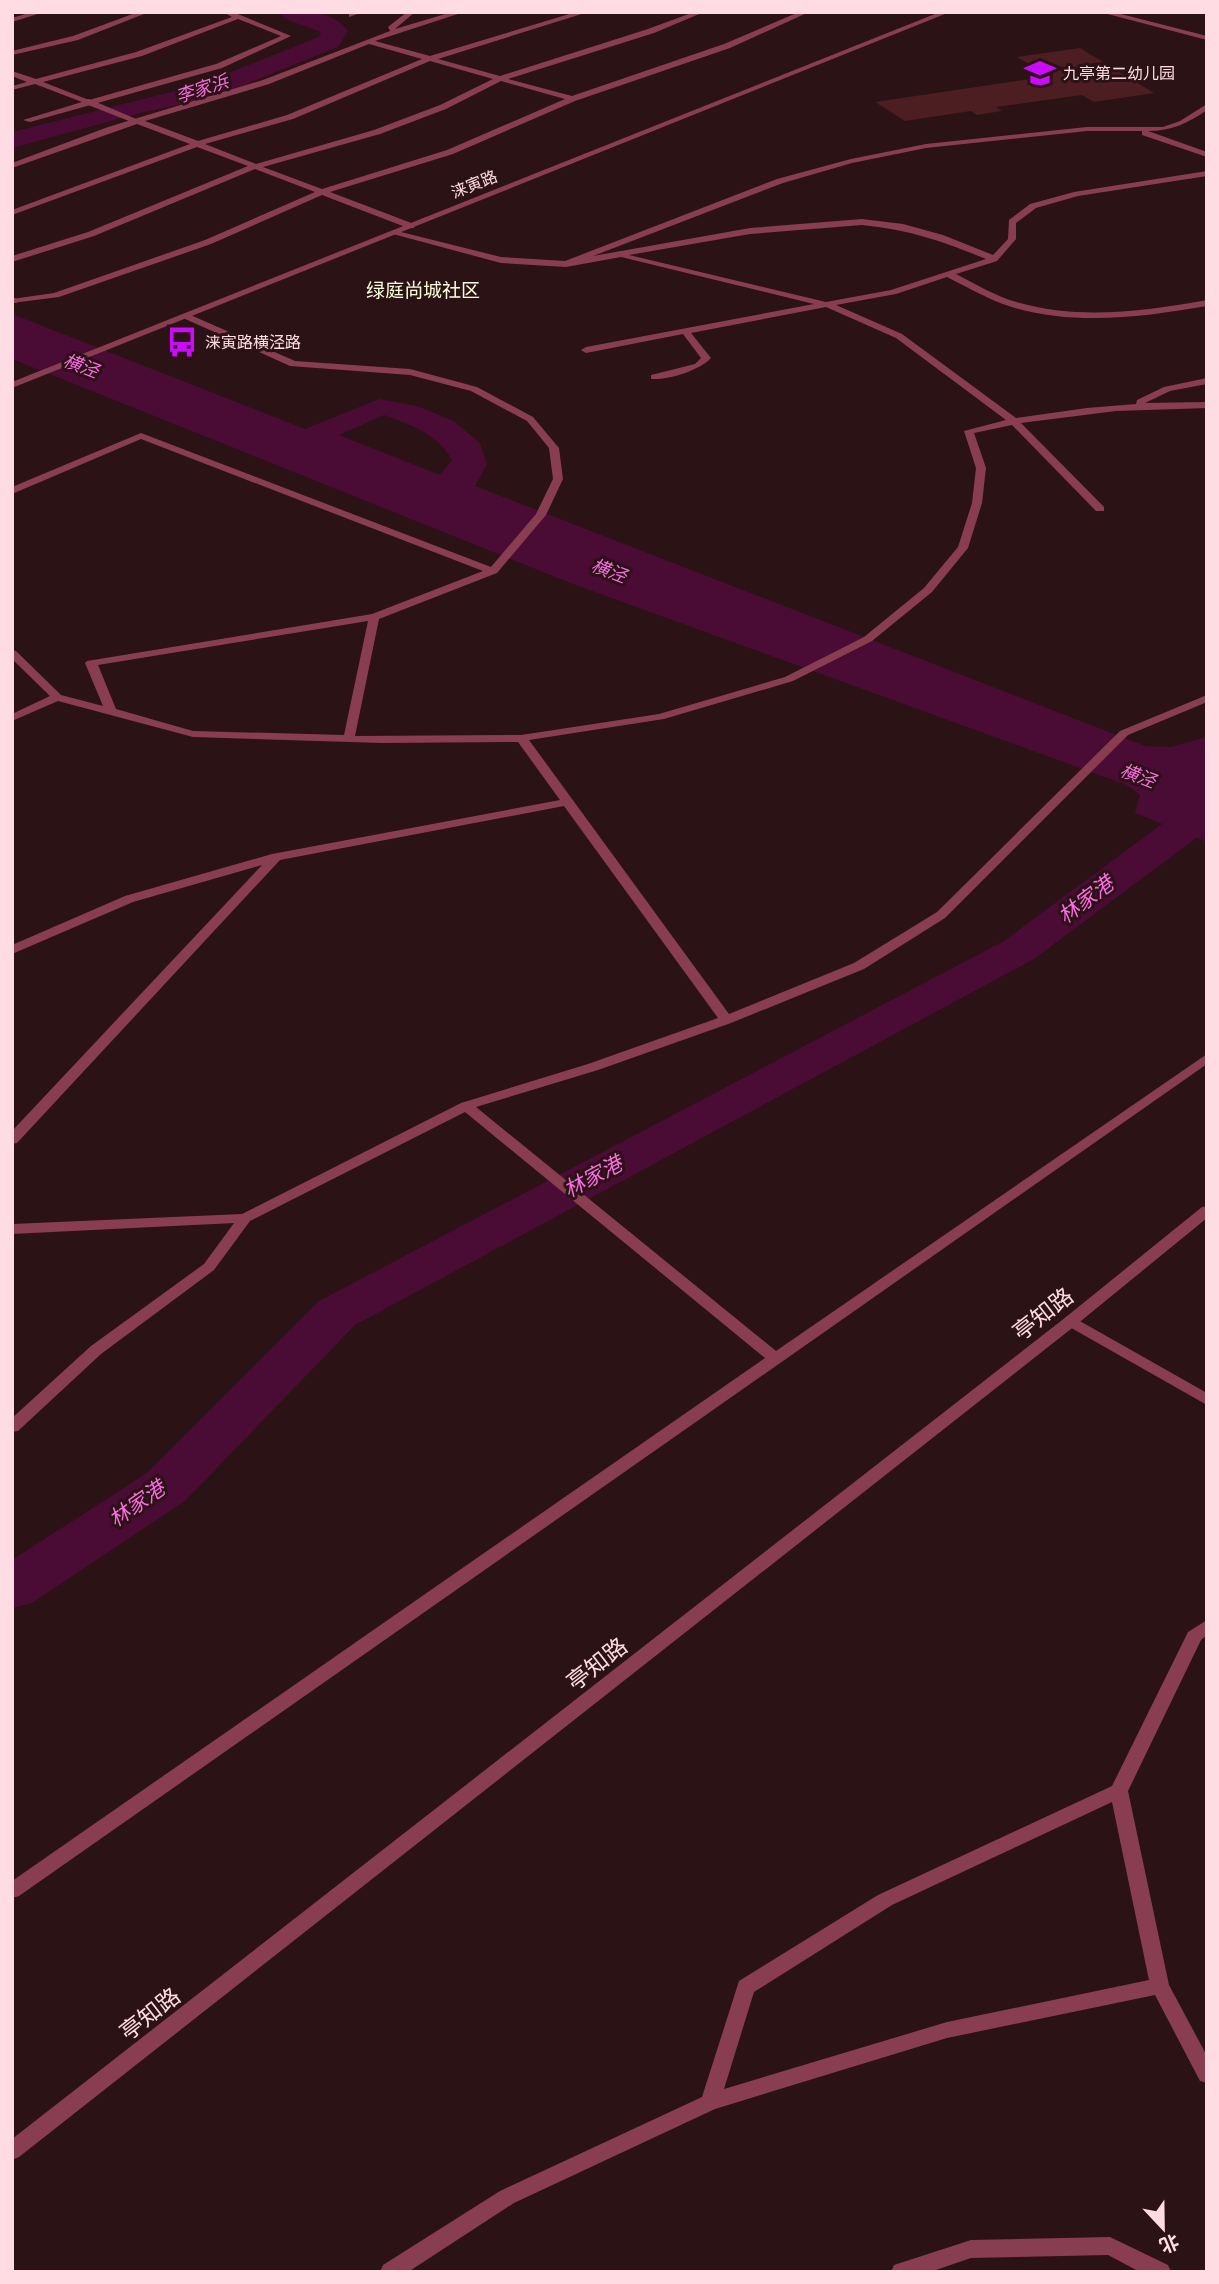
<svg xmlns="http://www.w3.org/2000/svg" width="1219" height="2284" font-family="Figtree,'Noto Sans SC',sans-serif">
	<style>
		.water { fill: #4a0c35; fill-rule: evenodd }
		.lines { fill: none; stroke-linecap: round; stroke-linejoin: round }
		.canal { fill: #4a0c35; fill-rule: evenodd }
		.building { fill: #4c1e22 }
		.service { fill: #893d51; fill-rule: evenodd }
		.minor { fill: #893d51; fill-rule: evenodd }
		.tertiary { fill: #893d51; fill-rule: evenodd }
		.labels { text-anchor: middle; stroke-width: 6; stroke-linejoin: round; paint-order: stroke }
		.far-poi-label { font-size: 16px; fill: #ffdce3; stroke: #2b1215; text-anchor: start }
		.far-street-label { font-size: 16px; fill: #ffdce3; stroke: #2b1215 }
		.far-water-label { font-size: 18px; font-style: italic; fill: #fd6ce5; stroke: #2b1215 }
		.far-quarter-label { font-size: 19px; fill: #fcffde; stroke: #2b1215 }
		.water-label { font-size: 21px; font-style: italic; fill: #fd6ce5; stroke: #2b1215 }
		.near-street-label { font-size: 23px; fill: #ffdce3; stroke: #2b1215 }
	</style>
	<rect width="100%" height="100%" fill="#2b1215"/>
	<path class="water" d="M 12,314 L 305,429 L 379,399 L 417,406 L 454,421 L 480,443 L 487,464 L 475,486 L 1145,746 L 1171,747 L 1207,737 L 1207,842 L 1135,813 L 1140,795 L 1127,785 L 573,584 L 12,359 ZM 384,415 C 411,425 438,434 452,460 L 440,475 L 339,435 Z"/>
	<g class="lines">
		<g class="canal">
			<path d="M 278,12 C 303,12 331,8 348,31 L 338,47 L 211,98 L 140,113 L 12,148 L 12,132 L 195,86 L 319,37 L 321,33 C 309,25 286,23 278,12 Z"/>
			<path d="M 1207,798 L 1207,830 L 1034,959 L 355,1325 L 185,1501 L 32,1603 L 12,1608 L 12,1560 L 147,1473 L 319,1301 L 1004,941 L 1193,801 Z"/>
		</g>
	</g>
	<path class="building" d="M 1080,48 L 1103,62 L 1080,65 L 1085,68 L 1108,65 L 1154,93 L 1094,102 L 1082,95 L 996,107 L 1002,111 L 977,115 L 971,111 L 905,121 L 875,102 L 1049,76 L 1017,57 Z"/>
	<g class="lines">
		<g class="service">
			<path d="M 32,12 L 44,12 L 12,22 L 12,18 Z"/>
			<path d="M 138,12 L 149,12 L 78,40 L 12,55 L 12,51 L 73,36 Z"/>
			<path d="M 223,12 L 233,12 L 291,36 L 222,68 L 30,122 L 23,120 L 82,102 L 35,84 L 12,90 L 12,86 L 27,82 L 12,76 L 12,71 L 36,79 L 136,52 L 232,17 ZM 238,19 L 281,36 L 216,64 L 89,100 L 43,82 L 142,56 Z"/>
			<path d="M 353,12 L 363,12 L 349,17 L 349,13 Z"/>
			<path d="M 407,12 L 415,12 L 395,29 L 452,12 L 464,12 L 375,41 L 430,56 L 576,12 L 588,12 L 438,59 L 500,76 L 648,29 L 694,12 L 704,12 L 654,33 L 508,79 L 572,96 L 724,44 L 799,12 L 809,12 L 730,48 L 575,101 L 453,154 L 330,192 L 414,224 L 414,228 L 408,228 L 322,195 L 211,244 L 59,297 L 12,303 L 12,299 L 54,293 L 205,240 L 315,192 L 255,169 L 94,236 L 12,262 L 12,256 L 88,232 L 248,166 L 197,147 L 12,215 L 12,210 L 190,144 L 137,124 L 12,168 L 12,163 L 108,127 L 263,80 L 390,31 L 388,27 ZM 369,44 L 422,59 L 287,115 L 198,141 L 145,121 L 269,84 ZM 430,61 L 493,79 L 440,105 L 374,130 L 256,164 L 205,144 L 293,119 ZM 501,81 L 565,99 L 447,150 L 322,189 L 263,167 L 380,134 L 446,109 Z"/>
			<path d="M 1207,104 L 1207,110 C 1188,123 1172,131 1148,131 L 1207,152 L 1207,157 L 1142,135 L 1142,131 L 1087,131 L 926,148 L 852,163 L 783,183 L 593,256 L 750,228 L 862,219 L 903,224 L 943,235 L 993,255 L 1008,239 L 1009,220 L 1030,204 L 1074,192 L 1207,171 L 1207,176 L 1078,196 L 1036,208 L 1016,223 L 1016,239 L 997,261 L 956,274 C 977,285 997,297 1020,303 C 1080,320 1146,311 1207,300 L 1207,306 C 1143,317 1075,326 1012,307 C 989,300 969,288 947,277 L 896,294 L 836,305 L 902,334 L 1016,418 L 1087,408 L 1136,404 L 1137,400 L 1164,387 L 1207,378 L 1207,384 L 1170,391 L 1145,403 L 1207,402 L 1207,408 L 1116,411 L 1021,423 L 1104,507 L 1104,511 L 1096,511 L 1012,425 L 974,433 L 986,468 L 982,503 L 968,548 L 932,592 L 872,641 L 793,681 L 664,719 L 529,740 L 729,1014 L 854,963 L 937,912 L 1120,731 L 1207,695 L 1207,702 L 1128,735 L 945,918 L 864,969 L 731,1023 L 598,1070 L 476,1107 L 776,1351 L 1207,1054 L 1207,1064 L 19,1896 L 12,1898 L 12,1881 L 765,1358 L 465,1112 L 250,1221 L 214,1270 L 101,1354 L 18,1431 L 12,1432 L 12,1418 L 91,1346 L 204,1264 L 234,1223 L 12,1234 L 12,1224 L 242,1214 L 461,1103 L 588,1064 L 718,1018 L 564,806 L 280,860 L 17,1143 L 12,1144 L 12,1131 L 262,865 L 133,902 L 12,954 L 12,945 L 125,896 L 272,854 L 560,800 L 518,742 L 382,743 L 193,737 L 58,701 L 12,721 L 12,714 L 50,696 L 12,659 L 12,650 L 16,651 L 61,695 L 103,706 L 85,663 L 87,661 L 372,614 L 483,571 L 141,439 L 12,494 L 12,487 L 141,433 L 491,567 L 536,514 L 553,479 L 549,448 L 527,421 L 471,391 L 410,375 L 290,366 L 183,318 L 183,314 L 186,313 L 295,361 L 410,369 L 477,387 L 533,417 L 559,448 L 563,479 L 546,515 L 497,573 L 379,619 L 355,736 L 521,735 L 659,714 L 785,677 L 864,637 L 924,588 L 958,547 L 972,503 L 976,468 L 964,431 L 1006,420 L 896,338 L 826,307 L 691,333 L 711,358 C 699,371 668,380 651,379 L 651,375 L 695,364 L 701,358 L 683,334 L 586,353 L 581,350 L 586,347 L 814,304 L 621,257 L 566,267 L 501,263 L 393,234 L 393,230 L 501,257 L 565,261 L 777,179 L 851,159 L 926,144 L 1087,127 L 1163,127 L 1180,121 ZM 862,225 C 910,230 942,241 986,259 L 891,290 L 826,302 L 629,255 L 750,234 ZM 368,621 L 344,735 L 193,731 L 116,709 L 98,665 Z"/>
			<path d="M 1071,1316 L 1207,1393 L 1207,1405 L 1066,1325 L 1063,1321 L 1066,1317 Z"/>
			<path d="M 1207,1620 L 1207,1635 L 1201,1640 L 1128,1791 L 1169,1985 L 1207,2056 L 1207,2083 L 1200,2081 L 1155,1995 L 947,2038 L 715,2109 L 514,2203 L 408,2272 L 380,2272 L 383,2265 L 500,2191 L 702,2097 L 739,1981 L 878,1895 L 1112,1786 L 1188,1632 ZM 1112,1802 L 1149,1980 L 947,2022 L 724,2089 L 754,1992 L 892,1905 Z"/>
			<path d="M 1110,2237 L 1168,2265 L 1171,2272 L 1140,2272 L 1108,2255 L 971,2258 L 930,2272 L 891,2272 L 894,2265 L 971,2240 Z"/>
		</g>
		<g class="minor">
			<path d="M 83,99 L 89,99 L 141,121 L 134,123 L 83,103 Z"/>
			<path d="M 12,297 L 17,299 L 17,303 L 12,303 Z"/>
		</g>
		<g class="tertiary">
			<path d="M 940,12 L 950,12 L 12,388 L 12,382 Z"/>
			<path d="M 1100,12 L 1113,12 L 1207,36 L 1207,40 Z"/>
			<path d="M 1207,1206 L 1207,1218 L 1076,1325 L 19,2157 L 12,2160 L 12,2139 L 1066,1317 L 1202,1207 Z"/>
		</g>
	</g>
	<defs>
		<g id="school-bare" transform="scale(2.415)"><path d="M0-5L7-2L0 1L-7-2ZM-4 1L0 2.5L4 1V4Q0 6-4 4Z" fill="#cb0bfc" stroke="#2b1215" stroke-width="2.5" paint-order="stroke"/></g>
		<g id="bus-bare" transform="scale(2.415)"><path d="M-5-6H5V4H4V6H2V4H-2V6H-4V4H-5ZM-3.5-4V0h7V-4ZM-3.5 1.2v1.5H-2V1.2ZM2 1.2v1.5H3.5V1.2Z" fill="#cb0bfc" stroke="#2b1215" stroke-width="2.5" paint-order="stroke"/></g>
	</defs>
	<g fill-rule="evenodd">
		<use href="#school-bare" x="1040" y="73"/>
		<use href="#bus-bare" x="182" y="342"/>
	</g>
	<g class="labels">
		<g class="far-poi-label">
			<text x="1063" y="79">九亭第二幼儿园</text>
			<text x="205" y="348">涞寅路横泾路</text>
		</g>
		<g class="far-street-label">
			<text transform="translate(474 184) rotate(-22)" y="6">涞寅路</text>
		</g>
		<g class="far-water-label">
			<text transform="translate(202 89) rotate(-18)" y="6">李家浜</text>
			<text transform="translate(81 366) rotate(21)" y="6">横泾</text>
			<text transform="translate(609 571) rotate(21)" y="6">横泾</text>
			<text transform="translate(1138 776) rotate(21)" y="6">横泾</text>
		</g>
		<g class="far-quarter-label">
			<text x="423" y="297">绿庭尚城社区</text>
		</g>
		<g class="water-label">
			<text transform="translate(1086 900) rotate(-37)" y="7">林家港</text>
			<text transform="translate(593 1177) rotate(-28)" y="7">林家港</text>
			<text transform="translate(137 1504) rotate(-35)" y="7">林家港</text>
		</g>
		<g class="near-street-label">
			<text transform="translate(1043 1314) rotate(-38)" y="8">亭知路</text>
			<text transform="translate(597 1664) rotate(-38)" y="8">亭知路</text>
			<text transform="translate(150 2014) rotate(-38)" y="8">亭知路</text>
		</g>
	</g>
	<rect width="1219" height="2284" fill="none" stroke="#ffdce3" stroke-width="28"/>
	<g transform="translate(1163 2228) rotate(158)" stroke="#2b1215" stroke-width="5" paint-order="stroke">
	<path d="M0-5L12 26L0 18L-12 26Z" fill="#ffdce3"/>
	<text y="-10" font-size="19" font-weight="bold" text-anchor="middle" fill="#ffdce3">北</text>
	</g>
</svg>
